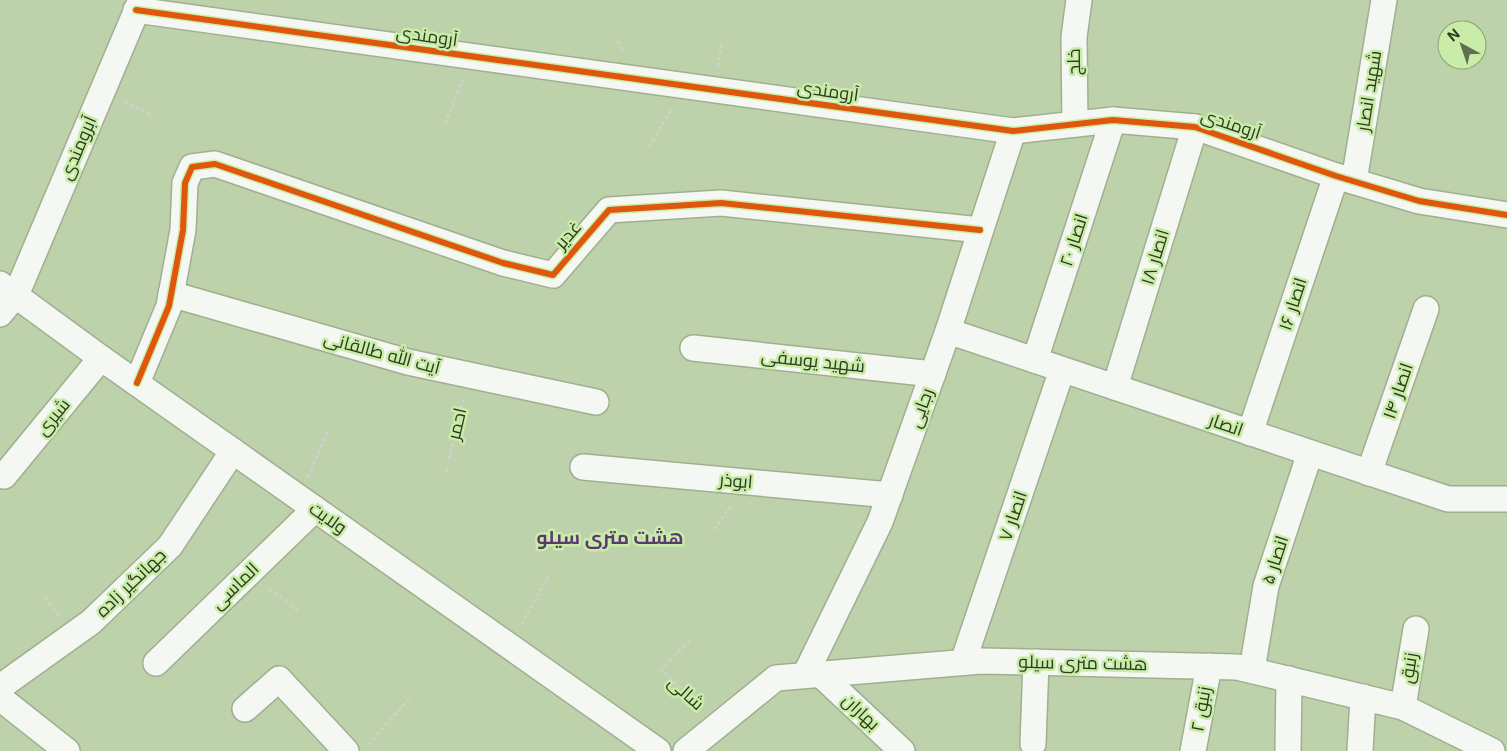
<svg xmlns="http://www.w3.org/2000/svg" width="1507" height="751" font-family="Inter,Cairo,sans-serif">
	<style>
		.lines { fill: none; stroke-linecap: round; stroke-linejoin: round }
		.minor-casing { stroke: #9faf91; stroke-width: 28 }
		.path { stroke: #cbd2c6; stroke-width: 3; stroke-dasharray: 4 2.5; stroke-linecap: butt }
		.minor { stroke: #f5f8f2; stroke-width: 25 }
		.cycleway-casing { stroke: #c9eda9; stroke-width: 9 }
		.cycleway { stroke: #df570d; stroke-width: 6 }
		.labels { text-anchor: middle; stroke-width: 5; stroke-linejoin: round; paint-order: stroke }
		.street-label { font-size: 18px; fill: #2c3a1f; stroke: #c9eda9 }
		.neighbourhood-label { font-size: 19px; font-weight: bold; fill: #5b3871; stroke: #c9eda9 }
	</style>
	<rect width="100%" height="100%" fill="#bdd1ab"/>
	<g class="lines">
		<g class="minor-casing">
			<g id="minor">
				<path d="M 136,10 L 1013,131 L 1113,120 L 1195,127 L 1336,176 L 1419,201 L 1507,215"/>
				<path d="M 1075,124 L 1074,37 L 1079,0"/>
				<path d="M 1354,181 L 1384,0"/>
				<path d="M 0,284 L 101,358 L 658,751"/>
				<path d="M 171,294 L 408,362 L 596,402"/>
				<path d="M 0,314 L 16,295 L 141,0"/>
				<path d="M 948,331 L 1448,499 L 1507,499"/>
				<path d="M 693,348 L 933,374"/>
				<path d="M 1035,360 L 1113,120"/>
				<path d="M 137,383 L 169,306 L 183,230 L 185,183 L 192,167 L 215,164 L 503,263 L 553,275 L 609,210 L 721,203 L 980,230"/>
				<path d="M 1115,387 L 1195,127"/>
				<path d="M 1250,433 L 1336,176"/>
				<path d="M 583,467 L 890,495"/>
				<path d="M 1369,473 L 1426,309"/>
				<path d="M 4,476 L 101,358"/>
				<path d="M 963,662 L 1062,370"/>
				<path d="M 156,663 L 315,509"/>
				<path d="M 1252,670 L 1266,586 L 1310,453"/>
				<path d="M 820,674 L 902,751"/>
				<path d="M 805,675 L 880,522 L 948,331 L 1013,131"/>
				<path d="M 0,687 L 91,622 L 170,546 L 233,451"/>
				<path d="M 0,698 L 67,751"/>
				<path d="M 1403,707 L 1416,629"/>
				<path d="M 245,709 L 279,679 L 346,751"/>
				<path d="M 1033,744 L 1036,662"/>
				<path d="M 686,751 L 776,678 L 981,661 L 1237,667 L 1403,707 L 1492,751"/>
				<path d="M 1193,751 L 1209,666"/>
				<path d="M 1288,751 L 1289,679"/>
				<path d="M 1360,751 L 1363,697"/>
			</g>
		</g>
		<g class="path">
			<path d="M 618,41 L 623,53"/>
			<path d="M 718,67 L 722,41"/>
			<path d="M 124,101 L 154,116"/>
			<path d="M 445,124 L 463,79"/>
			<path d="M 649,147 L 672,108"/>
			<path d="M 446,472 L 464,397"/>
			<path d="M 308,477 L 328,431"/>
			<path d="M 714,530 L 732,504"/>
			<path d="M 269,588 L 300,612"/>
			<path d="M 45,597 L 60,616"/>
			<path d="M 521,625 L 550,573"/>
			<path d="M 690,640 L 661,670 L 701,707"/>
			<path d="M 368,745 L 409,699"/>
		</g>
		<use href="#minor" class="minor"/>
		<g class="cycleway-casing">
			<g id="cycleway">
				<path d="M 136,10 L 1013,131 L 1113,120 L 1195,127 L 1336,176 L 1419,201 L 1507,215"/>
				<path d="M 137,383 L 169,306 L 183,230 L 185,183 L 192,167 L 215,164 L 503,263 L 553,275 L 609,210 L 721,203 L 980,230"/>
			</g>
		</g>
		<use href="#cycleway" class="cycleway"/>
	</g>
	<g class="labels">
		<g class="street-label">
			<text transform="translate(427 36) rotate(8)" y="6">آرومندی</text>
			<text transform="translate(1074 62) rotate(-91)" y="6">خلج</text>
			<text transform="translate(828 91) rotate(8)" y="6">آرومندی</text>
			<text transform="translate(1369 91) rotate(-81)" y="6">شهید انصار</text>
			<text transform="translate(1231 124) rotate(18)" y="6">آرومندی</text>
			<text transform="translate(78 148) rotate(-67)" y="6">آبرومندی</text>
			<text transform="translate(568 235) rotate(-49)" y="6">غدیر</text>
			<text transform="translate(1074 240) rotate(-72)" y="6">انصار ۲۰</text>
			<text transform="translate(1155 257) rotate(-73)" y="6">انصار ۱۸</text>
			<text transform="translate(1293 304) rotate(-72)" y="6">انصار ۱۶</text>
			<text transform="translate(382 353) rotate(15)" y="6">آیت الله طالقانی</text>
			<text transform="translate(813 361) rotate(6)" y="6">شهید یوسفی</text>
			<text transform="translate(1398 391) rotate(-71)" y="6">انصار ۱۴</text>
			<text transform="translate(921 408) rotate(-70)" y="6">رجایی</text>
			<text transform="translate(53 417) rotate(-51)" y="6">شیری</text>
			<text transform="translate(457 424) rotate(-77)" y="6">احمر</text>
			<text transform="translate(1226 425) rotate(19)" y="6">انصار</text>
			<text transform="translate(736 481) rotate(5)" y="6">ابوذر</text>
			<text transform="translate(1013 516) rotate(-71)" y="6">انصار ۷</text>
			<text transform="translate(328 518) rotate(35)" y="6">ولایت</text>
			<text transform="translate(1275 560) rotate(-72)" y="6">انصار ۵</text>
			<text transform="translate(131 583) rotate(-44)" y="6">جهانگیر زاده</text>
			<text transform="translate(235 586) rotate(-44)" y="6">الماسی</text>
			<text transform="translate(1083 663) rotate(1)" y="6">هشت متری سیلو</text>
			<text transform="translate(1409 668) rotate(-81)" y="6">زنبق</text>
			<text transform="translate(686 693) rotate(42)" y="6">شالی</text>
			<text transform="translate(1201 709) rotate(-80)" y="6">زنبق ۲</text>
			<text transform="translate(861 712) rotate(43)" y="6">بهاران</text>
		</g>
		<g class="neighbourhood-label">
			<text x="610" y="544">هشت متری سیلو</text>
		</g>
	</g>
	<g transform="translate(1462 45) rotate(320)"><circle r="24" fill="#c9eda9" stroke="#8aa572"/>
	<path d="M0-4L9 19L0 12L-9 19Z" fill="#5f6f50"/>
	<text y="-8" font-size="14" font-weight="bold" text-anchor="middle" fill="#2c3a1f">N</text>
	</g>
</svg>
